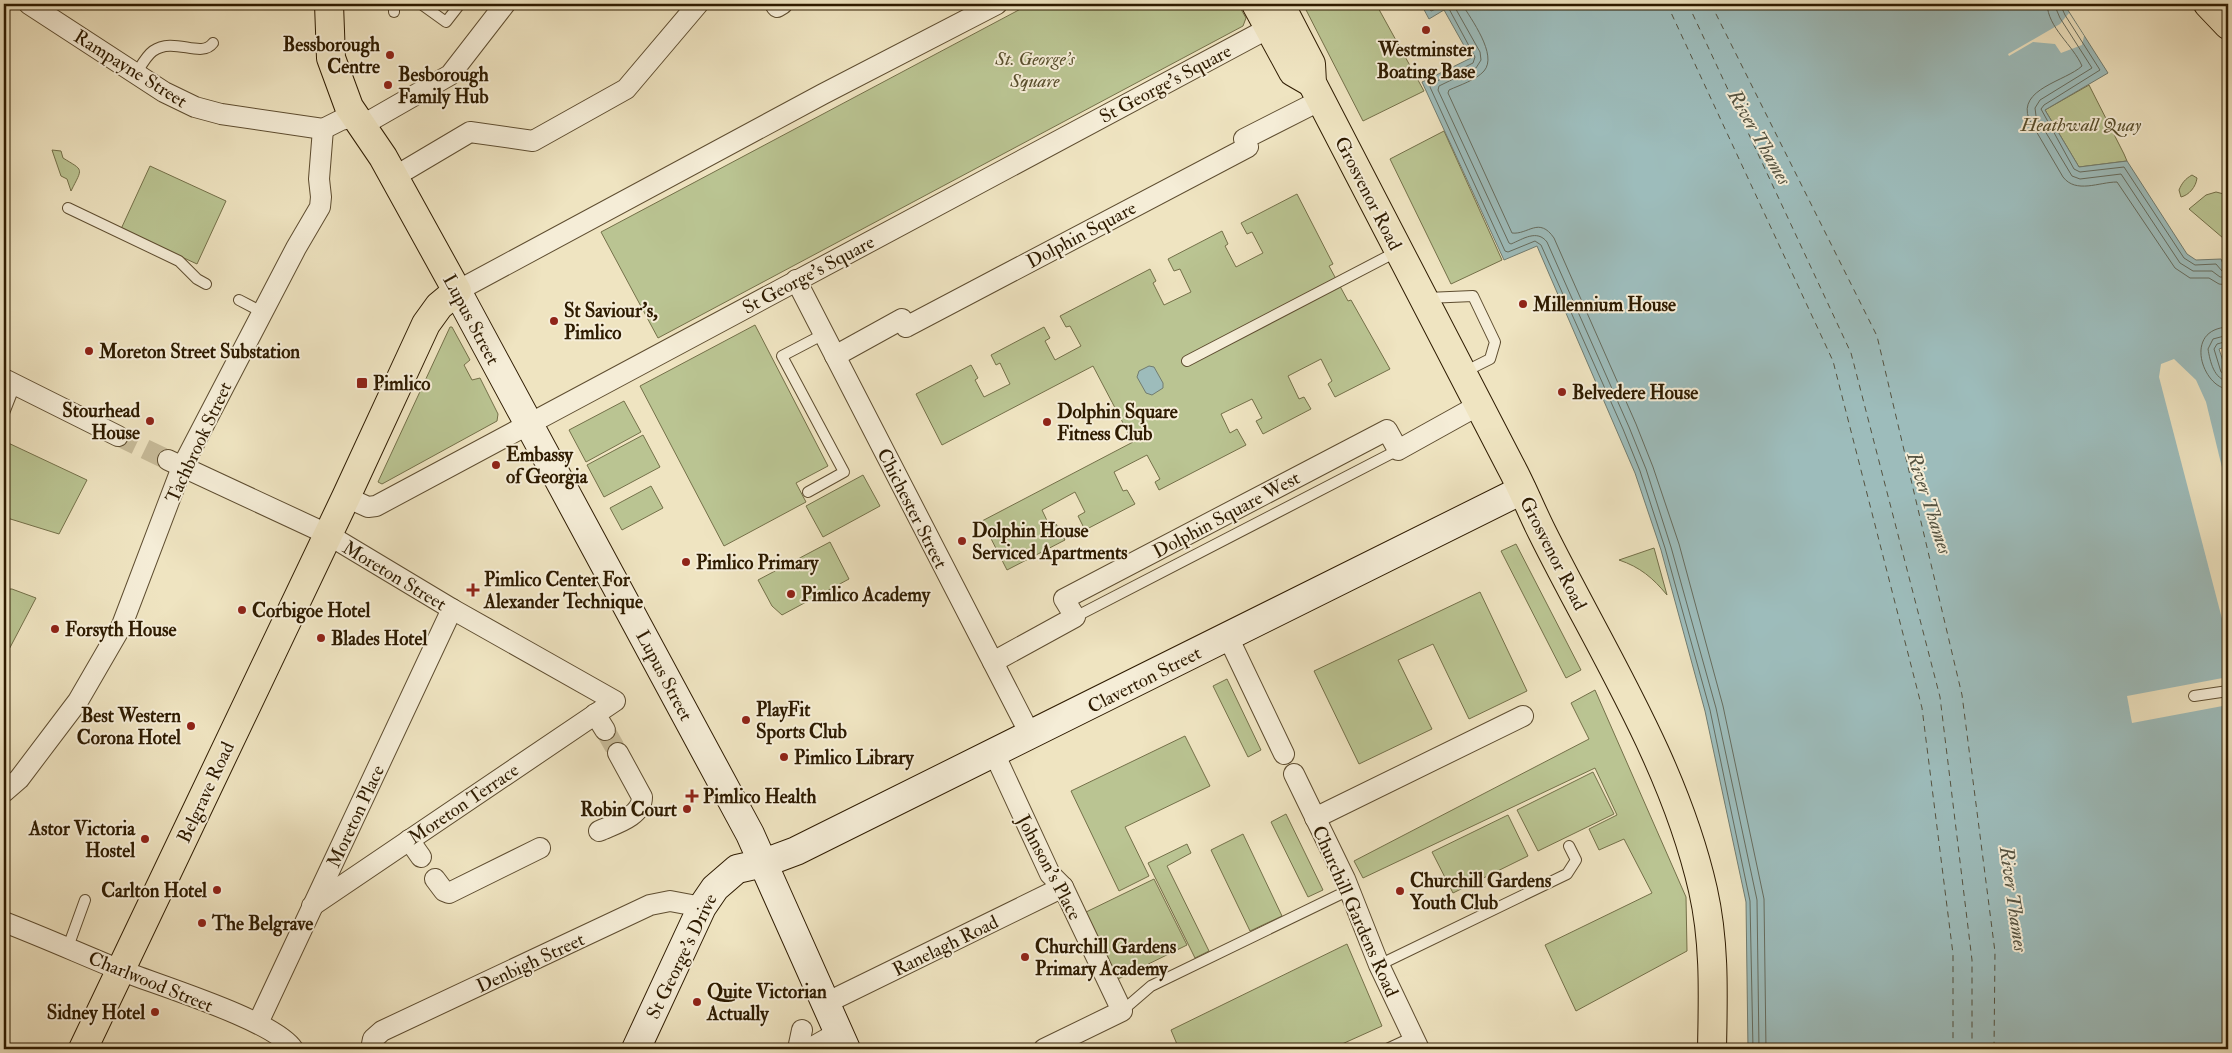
<svg xmlns="http://www.w3.org/2000/svg" width="2232" height="1053" font-family="'IM FELL Double Pica',serif">
	<style>
		.green { fill: #bac492; stroke: #747049 }
		.water { fill: #9dbcbb; stroke: #717c70 }
		.pier { fill: #efe4c1 }
		.lines { fill: none; stroke-linecap: round; stroke-linejoin: round }
		.shore { stroke: #666c5e; stroke-width: 1 }
		.ferry { stroke: #555341; stroke-width: 1; stroke-dasharray: 6 5; stroke-linecap: butt }
		.street-tunnel { stroke: #c8bc9a; stroke-width: 20; stroke-dasharray: 20 10; stroke-linecap: butt }
		.lane-casing { stroke: #5e4d30; stroke-width: 12 }
		.street-casing { stroke: #5e4d30; stroke-width: 22 }
		.secondary-casing { stroke: #2e1b00; stroke-width: 30 }
		.primary-casing { stroke: #2e1b00; stroke-width: 30 }
		.highway-casing { stroke: #2e1b00; stroke-width: 30 }
		.lane { stroke: #f5edd7; stroke-width: 10 }
		.street { stroke: #f5edd7; stroke-width: 20 }
		.secondary { stroke: #f5edd7; stroke-width: 28 }
		.primary { stroke: #efe4c1; stroke-width: 28 }
		.highway { stroke: #efe4c1; stroke-width: 28 }
		.poi-dot { fill: #8f2418; stroke: #f5edd7; stroke-width: 2 }
		.labels { text-anchor: middle; stroke-width: 4; stroke-linejoin: round; paint-order: stroke }
		.poi-label { font-size: 19px; font-weight: bold; fill: #2e1b00; stroke: #f5edd7; text-anchor: start }
		.park-label { font-size: 19px; font-style: italic; fill: #584e2c; stroke: #f5edd7 }
		.street-label { font-size: 19px; fill: #2e1b00; stroke: #f5edd7 }
		.water-label { font-size: 20px; font-style: italic; fill: #555341; stroke: #f5edd7 }
	</style>
	<rect width="100%" height="100%" fill="#efe4c1"/>
	<filter id="stains"><feTurbulence type="fractalNoise" baseFrequency=".004" numOctaves="4"/><feColorMatrix values="0 0 0 0 .2 0 0 0 0 .09 0 0 0 0 .02 0 0 0 .5 -.17"/></filter>
	<radialGradient id="worn" r=".72"><stop offset=".6" stop-color="#630" stop-opacity="0"/><stop offset="1" stop-color="#630" stop-opacity=".3"/></radialGradient>
	<g class="green">
		<path d="M 1030,4 L 1238,4 L 1246,18 L 1243,26 L 658,338 L 601,232 Z"/>
		<path d="M 1303,4 L 1376,4 L 1424,91 L 1363,121 Z"/>
		<path d="M 2089,85 L 2124,154 L 2127,161 L 2079,167 L 2045,110 Z"/>
		<path d="M 1444,131 L 1502,260 L 1451,284 L 1390,159 Z"/>
		<path d="M 52,150 L 61,151 L 63,158 C 84,171 83,167 71,191 L 67,179 L 61,176 Z"/>
		<path d="M 150,166 L 226,201 L 197,264 L 121,229 Z"/>
		<path d="M 2192,175 L 2197,178 C 2196,187 2189,195 2181,197 L 2179,190 C 2182,183 2185,179 2192,175 Z"/>
		<path d="M 2216,192 L 2224,194 L 2228,198 L 2228,226 L 2223,238 L 2189,209 L 2206,195 Z"/>
		<path d="M 1297,194 L 1333,264 L 1329,266 L 1348,301 L 1351,300 L 1390,369 L 1335,397 L 1328,384 L 1332,381 L 1321,359 L 1288,376 L 1299,399 L 1304,397 L 1311,409 L 1263,434 L 1256,421 L 1262,418 L 1252,399 L 1221,414 L 1230,433 L 1237,429 L 1246,445 L 1159,490 L 1155,482 L 1160,479 L 1147,455 L 1114,472 L 1123,491 L 1127,490 L 1135,504 L 1085,530 L 1078,516 L 1085,512 L 1075,492 L 1042,510 L 1050,527 L 1056,524 L 1065,540 L 1007,570 L 982,521 L 1133,442 L 1093,366 L 942,445 L 916,394 L 971,365 L 978,378 L 975,380 L 984,397 L 1010,384 L 1000,363 L 996,365 L 991,355 L 1044,327 L 1050,338 L 1045,341 L 1055,360 L 1081,346 L 1070,326 L 1066,327 L 1060,316 L 1150,269 L 1156,281 L 1153,283 L 1164,305 L 1191,292 L 1180,269 L 1174,271 L 1168,259 L 1222,231 L 1228,244 L 1225,246 L 1236,267 L 1263,253 L 1252,232 L 1247,234 L 1241,223 Z"/>
		<path d="M 755,325 L 828,466 L 796,483 L 806,502 L 724,546 L 640,386 Z"/>
		<path d="M 450,327 L 452,327 L 470,360 L 464,365 L 472,380 L 480,378 L 498,414 L 497,421 L 382,484 L 378,482 Z"/>
		<path d="M 624,401 L 641,432 L 586,462 L 569,430 Z"/>
		<path d="M 643,435 L 660,467 L 604,497 L 587,465 Z"/>
		<path d="M 4,441 L 87,480 L 59,534 L 4,517 Z"/>
		<path d="M 863,475 L 880,506 L 823,537 L 806,506 Z"/>
		<path d="M 651,486 L 663,508 L 622,530 L 610,508 Z"/>
		<path d="M 830,542 L 849,579 L 782,615 L 772,606 L 758,580 Z"/>
		<path d="M 1516,544 L 1581,670 L 1566,678 L 1501,551 Z"/>
		<path d="M 1654,548 L 1667,595 C 1653,578 1640,567 1619,560 Z"/>
		<path d="M 4,589 L 12,589 L 36,598 L 4,659 Z"/>
		<path d="M 1480,592 L 1527,691 L 1469,719 L 1433,644 L 1398,660 L 1432,729 L 1359,764 L 1314,671 Z"/>
		<path d="M 1227,679 L 1261,750 L 1248,757 L 1213,686 Z"/>
		<path d="M 1595,690 L 1686,897 L 1687,951 L 1576,1011 L 1545,945 L 1652,893 L 1624,839 L 1599,850 L 1589,829 L 1617,815 L 1595,768 L 1363,878 L 1354,861 L 1589,739 L 1571,703 Z"/>
		<path d="M 1185,736 L 1210,786 L 1125,827 L 1149,876 L 1119,891 L 1071,791 Z"/>
		<path d="M 1593,772 L 1614,814 L 1538,851 L 1517,810 Z"/>
		<path d="M 1286,814 L 1323,890 L 1308,897 L 1271,822 Z"/>
		<path d="M 1508,815 L 1528,856 L 1453,893 L 1432,852 Z"/>
		<path d="M 1243,834 L 1282,916 L 1250,931 L 1211,850 Z"/>
		<path d="M 1187,844 L 1191,853 L 1167,866 L 1209,951 L 1195,958 L 1148,863 Z"/>
		<path d="M 1154,879 L 1187,945 L 1116,980 L 1084,913 Z"/>
		<path d="M 1347,944 L 1382,1026 L 1331,1049 L 1179,1049 L 1171,1030 Z"/>
	</g>
	<g class="water">
		<path d="M 1421,4 L 2064,4 L 2108,73 L 2045,110 L 2079,167 L 2127,161 L 2187,254 L 2196,260 L 2221,259 L 2224,266 L 2228,265 L 2228,346 L 2219,349 L 2228,376 L 2228,1049 L 1748,1049 L 1746,902 L 1705,711 L 1661,550 L 1635,473 L 1537,246 L 1504,260 L 1422,82 L 1471,58 L 1444,10 L 1429,19 Z"/>
		<path d="M 1149,366 L 1154,367 L 1163,383 L 1163,388 L 1152,395 L 1146,393 L 1137,377 L 1139,371 Z"/>
	</g>
	<g class="pier">
		<path d="M 2069,13 L 2084,36 L 2082,45 L 2061,53 L 2055,44 L 2033,42 L 2009,56 L 2008,54 L 2060,24 Z"/>
		<path d="M 2174,359 L 2196,380 L 2206,402 L 2228,492 L 2228,635 L 2226,634 L 2159,377 L 2161,364 Z"/>
		<path d="M 2228,677 L 2228,705 L 2132,723 L 2127,696 Z"/>
	</g>
	<g class="lines">
		<g class="shore">
			<path d="M 1426,4 L 1431,11 L 1443,6 L 1448,7 L 1475,57 L 1473,63 L 1431,84 L 1430,87 L 1505,251 L 1508,252 L 1535,241 L 1541,245 L 1623,429 L 1640,471 L 1665,548 L 1710,710 L 1750,901 L 1753,1049"/>
			<path d="M 1453,4 L 1480,52 L 1481,60 L 1476,68 L 1439,86 L 1438,90 L 1509,243 L 1511,244 C 1523,239 1537,229 1547,242 L 1629,427 L 1646,469 L 1671,547 L 1716,708 L 1757,900 L 1759,1049"/>
			<path d="M 1462,4 C 1471,19 1498,55 1484,71 C 1476,80 1460,85 1449,90 L 1448,93 L 1512,233 C 1528,235 1539,216 1554,238 L 1636,424 L 1653,467 L 1679,544 L 1723,706 L 1764,899 L 1766,1049"/>
			<path d="M 2047,4 C 2048,28 2073,45 2082,66 C 2066,81 2017,89 2029,119 L 2063,177 C 2076,194 2099,182 2117,182 L 2175,268 L 2190,278 L 2209,278 L 2219,284 L 2228,285"/>
			<path d="M 2054,4 L 2060,18 L 2092,68 L 2040,100 L 2035,108 L 2036,116 L 2072,176 L 2080,179 L 2121,174 L 2180,263 L 2193,271 L 2212,271 L 2220,277 L 2228,277"/>
			<path d="M 2060,4 L 2065,15 L 2100,70 L 2044,105 L 2041,109 L 2074,169 L 2080,172 L 2124,167 L 2184,258 L 2195,265 L 2216,264 L 2222,271 L 2228,271"/>
			<path d="M 2228,327 C 2182,329 2203,388 2228,389"/>
			<path d="M 2228,335 L 2213,339 L 2208,349 C 2210,361 2214,380 2228,381"/>
			<path d="M 2228,341 L 2217,344 L 2214,349 L 2221,372 L 2228,375"/>
		</g>
		<g class="ferry">
			<path d="M 1667,4 L 1833,361 L 1922,708 L 1953,954 L 1953,1049"/>
			<path d="M 1688,4 L 1851,353 L 1940,697 L 1972,960 L 1972,1049"/>
			<path d="M 1711,4 L 1877,336 L 1962,695 L 1995,952 L 1994,1049"/>
		</g>
		<g class="street-tunnel">
			<path d="M 118,436 L 168,460"/>
			<path d="M 605,730 L 618,753"/>
		</g>
		<g class="lane-casing">
			<g id="lane">
				<path d="M 394,4 L 394,12"/>
				<path d="M 421,4 L 446,22 L 460,4"/>
				<path d="M 136,74 C 141,66 146,56 153,51 C 174,36 201,59 213,43"/>
				<path d="M 68,208 L 179,261 L 197,279 L 206,284"/>
				<path d="M 1427,298 L 1473,296 L 1495,342 L 1490,359 L 1464,372"/>
				<path d="M 239,300 L 262,312"/>
				<path d="M 1187,361 L 1398,251"/>
				<path d="M 4,413 L 15,385"/>
				<path d="M 808,492 L 844,472 L 782,356 L 824,334"/>
				<path d="M 1075,617 L 1398,450"/>
				<path d="M 2194,696 L 2228,691"/>
				<path d="M 68,947 L 85,900"/>
				<path d="M 1379,965 L 1567,874 L 1576,860 L 1569,846"/>
				<path d="M 1122,1011 L 1151,986 L 1349,890"/>
				<path d="M 1387,1049 L 1413,1037"/>
			</g>
		</g>
		<g class="street-casing">
			<g id="street">
				<path d="M 29,4 L 164,92 L 195,107 L 221,114 L 323,129 L 341,120 L 355,117"/>
				<path d="M 775,4 L 777,7 L 782,4"/>
				<path d="M 361,126 L 450,75 L 505,4"/>
				<path d="M 394,177 L 470,132 L 533,141 L 626,89 L 698,4"/>
				<path d="M 796,280 L 1031,736"/>
				<path d="M 457,291 L 823,94 L 997,4"/>
				<path d="M 835,356 L 902,319 L 906,327 L 1248,147 L 1244,139 L 1321,100"/>
				<path d="M 4,379 L 118,436"/>
				<path d="M 168,460 L 327,534 L 452,609 L 615,701 L 312,906"/>
				<path d="M 346,497 L 368,507 L 376,506 L 1269,28"/>
				<path d="M 1228,637 L 1284,754"/>
				<path d="M 993,662 L 1075,617 L 1064,599 L 1387,430 L 1398,450 L 1479,405"/>
				<path d="M 595,714 L 605,730"/>
				<path d="M 994,753 L 1050,874 L 1063,887 L 1122,1011 L 1044,1049"/>
				<path d="M 1294,774 L 1345,879 L 1379,965 L 1419,1049"/>
				<path d="M 4,792 L 19,779 L 78,701 L 122,625 L 182,467 L 296,248 L 320,207 L 321,197 L 319,179 L 323,129"/>
				<path d="M 1315,818 L 1523,716"/>
				<path d="M 599,831 C 614,824 642,817 642,797 L 618,753"/>
				<path d="M 409,840 L 421,857"/>
				<path d="M 435,879 L 444,891 L 449,893 L 540,848"/>
				<path d="M 4,922 C 43,937 81,954 120,970 C 157,985 274,1020 293,1049"/>
				<path d="M 826,1003 L 1063,887"/>
				<path d="M 258,1023 L 452,609"/>
				<path d="M 371,1049 L 373,1039 L 382,1031 L 650,905 L 670,901 L 702,907"/>
				<path d="M 798,1049 L 802,1030"/>
				<path d="M 809,1049 L 839,1032"/>
			</g>
		</g>
		<g class="secondary-casing">
			<g id="secondary">
				<path d="M 457,291 L 750,834 L 846,1049"/>
				<path d="M 636,1049 L 702,907 L 715,888 L 737,869 L 764,863 L 796,851 L 1522,490"/>
			</g>
		</g>
		<g class="primary-casing">
			<path id="primary" d="M 83,1049 L 346,497 L 426,324 L 439,306 L 457,291 L 383,157 L 349,107 L 331,58 L 329,4"/>
		</g>
		<g class="highway-casing">
			<g id="highway">
				<path d="M 1256,4 L 1293,72 L 1312,83"/>
				<path d="M 1280,4 L 1311,64 L 1312,83 C 1379,210 1444,338 1510,465 C 1522,487 1531,510 1542,532 C 1600,649 1674,762 1703,890 C 1715,943 1713,996 1712,1049"/>
				<path d="M 2208,4 L 2228,25"/>
			</g>
		</g>
		<use href="#lane" class="lane"/>
		<use href="#street" class="street"/>
		<use href="#secondary" class="secondary"/>
		<use href="#primary" class="primary"/>
		<use href="#highway" class="highway"/>
	</g>
	<g class="poi-dot">
		<circle cx="1426" cy="30" r="5"/>
		<circle cx="390" cy="55" r="5"/>
		<circle cx="388" cy="85" r="5"/>
		<circle cx="1523" cy="304" r="5"/>
		<circle cx="554" cy="321" r="5"/>
		<circle cx="89" cy="351" r="5"/>
		<rect x="356" y="377" width="12" height="12" rx="2.5"/>
		<circle cx="1562" cy="392" r="5"/>
		<circle cx="150" cy="421" r="5"/>
		<circle cx="1047" cy="422" r="5"/>
		<circle cx="496" cy="465" r="5"/>
		<circle cx="962" cy="541" r="5"/>
		<circle cx="686" cy="562" r="5"/>
		<path d="M470.5 582.5h5v5h5v5h-5v5h-5v-5h-5v-5h5z"/>
		<circle cx="791" cy="594" r="5"/>
		<circle cx="242" cy="610" r="5"/>
		<circle cx="55" cy="629" r="5"/>
		<circle cx="321" cy="638" r="5"/>
		<circle cx="746" cy="720" r="5"/>
		<circle cx="191" cy="726" r="5"/>
		<circle cx="784" cy="757" r="5"/>
		<path d="M689.5 788.5h5v5h5v5h-5v5h-5v-5h-5v-5h5z"/>
		<circle cx="687" cy="809" r="5"/>
		<circle cx="145" cy="839" r="5"/>
		<circle cx="217" cy="890" r="5"/>
		<circle cx="1400" cy="891" r="5"/>
		<circle cx="202" cy="923" r="5"/>
		<circle cx="1025" cy="957" r="5"/>
		<circle cx="697" cy="1002" r="5"/>
		<circle cx="155" cy="1012" r="5"/>
	</g>
	<g class="labels">
		<g class="poi-label">
			<text x="380" y="51" text-anchor="end">Bessborough<tspan x="380" dy="22">Centre</tspan></text>
			<text x="1426" y="56" text-anchor="middle">Westminster<tspan x="1426" dy="22">Boating Base</tspan></text>
			<text x="398" y="81">Besborough<tspan x="398" dy="22">Family Hub</tspan></text>
			<text x="1533" y="311">Millennium House</text>
			<text x="564" y="317">St Saviour's,<tspan x="564" dy="22">Pimlico</tspan></text>
			<text x="99" y="358">Moreton Street Substation</text>
			<text x="373" y="390">Pimlico</text>
			<text x="1572" y="399">Belvedere House</text>
			<text x="140" y="417" text-anchor="end">Stourhead<tspan x="140" dy="22">House</tspan></text>
			<text x="1057" y="418">Dolphin Square<tspan x="1057" dy="22">Fitness Club</tspan></text>
			<text x="506" y="461">Embassy<tspan x="506" dy="22">of Georgia</tspan></text>
			<text x="972" y="537">Dolphin House<tspan x="972" dy="22">Serviced Apartments</tspan></text>
			<text x="696" y="569">Pimlico Primary</text>
			<text x="484" y="586">Pimlico Center For<tspan x="484" dy="22">Alexander Technique</tspan></text>
			<text x="801" y="601">Pimlico Academy</text>
			<text x="252" y="617">Corbigoe Hotel</text>
			<text x="65" y="636">Forsyth House</text>
			<text x="331" y="645">Blades Hotel</text>
			<text x="756" y="716">PlayFit<tspan x="756" dy="22">Sports Club</tspan></text>
			<text x="181" y="722" text-anchor="end">Best Western<tspan x="181" dy="22">Corona Hotel</tspan></text>
			<text x="794" y="764">Pimlico Library</text>
			<text x="703" y="803">Pimlico Health</text>
			<text x="677" y="816" text-anchor="end">Robin Court</text>
			<text x="135" y="835" text-anchor="end">Astor Victoria<tspan x="135" dy="22">Hostel</tspan></text>
			<text x="1410" y="887">Churchill Gardens<tspan x="1410" dy="22">Youth Club</tspan></text>
			<text x="207" y="897" text-anchor="end">Carlton Hotel</text>
			<text x="212" y="930">The Belgrave</text>
			<text x="1035" y="953">Churchill Gardens<tspan x="1035" dy="22">Primary Academy</tspan></text>
			<text x="707" y="998">Quite Victorian<tspan x="707" dy="22">Actually</tspan></text>
			<text x="145" y="1019" text-anchor="end">Sidney Hotel</text>
		</g>
		<g class="park-label">
			<text x="1035" y="65">St. George's<tspan x="1035" dy="22">Square</tspan></text>
			<text x="2081" y="131">Heathwall Quay</text>
		</g>
		<g class="street-label">
			<text transform="translate(131 68) rotate(32)" y="7">Rampayne Street</text>
			<text transform="translate(1165 83) rotate(-28)" y="7">St George's Square</text>
			<text transform="translate(1369 193) rotate(63)" y="7">Grosvenor Road</text>
			<text transform="translate(1081 234) rotate(-28)" y="7">Dolphin Square</text>
			<text transform="translate(808 274) rotate(-28)" y="7">St George's Square</text>
			<text transform="translate(472 319) rotate(62)" y="7">Lupus Street</text>
			<text transform="translate(198 442) rotate(-65)" y="7">Tachbrook Street</text>
			<text transform="translate(913 508) rotate(63)" y="7">Chichester Street</text>
			<text transform="translate(1226 514) rotate(-28)" y="7">Dolphin Square West</text>
			<text transform="translate(1554 553) rotate(63)" y="7">Grosvenor Road</text>
			<text transform="translate(395 575) rotate(31)" y="7">Moreton Street</text>
			<text transform="translate(665 675) rotate(62)" y="7">Lupus Street</text>
			<text transform="translate(1144 679) rotate(-27)" y="7">Claverton Street</text>
			<text transform="translate(205 792) rotate(-65)" y="7">Belgrave Road</text>
			<text transform="translate(463 803) rotate(-34)" y="7">Moreton Terrace</text>
			<text transform="translate(355 816) rotate(-65)" y="7">Moreton Place</text>
			<text transform="translate(1050 867) rotate(62)" y="7">Johnson's Place</text>
			<text transform="translate(1356 911) rotate(66)" y="7">Churchill Gardens Road</text>
			<text transform="translate(945 945) rotate(-26)" y="7">Ranelagh Road</text>
			<text transform="translate(681 956) rotate(-64)" y="7">St George's Drive</text>
			<text transform="translate(530 962) rotate(-25)" y="7">Denbigh Street</text>
			<text transform="translate(151 981) rotate(22)" y="7">Charlwood Street</text>
		</g>
		<g class="water-label">
			<text transform="translate(1760 137) rotate(60)" y="7">River Thames</text>
			<text transform="translate(1930 503) rotate(72)" y="7">River Thames</text>
			<text transform="translate(2014 899) rotate(82)" y="7">River Thames</text>
		</g>
	</g>
	<rect width="2232" height="1053" fill="none" stroke="#efe4c1" stroke-width="20"/>
	<rect x="5" y="5" width="2222" height="1043" fill="none" stroke="#2e1b00" stroke-width="2.5"/>
	<rect x="10" y="10" width="2212" height="1033" fill="none" stroke="#2e1b00"/>
	<rect width="100%" height="100%" filter="url(#stains)"/>
	<rect width="100%" height="100%" fill="url(#worn)"/>
</svg>
